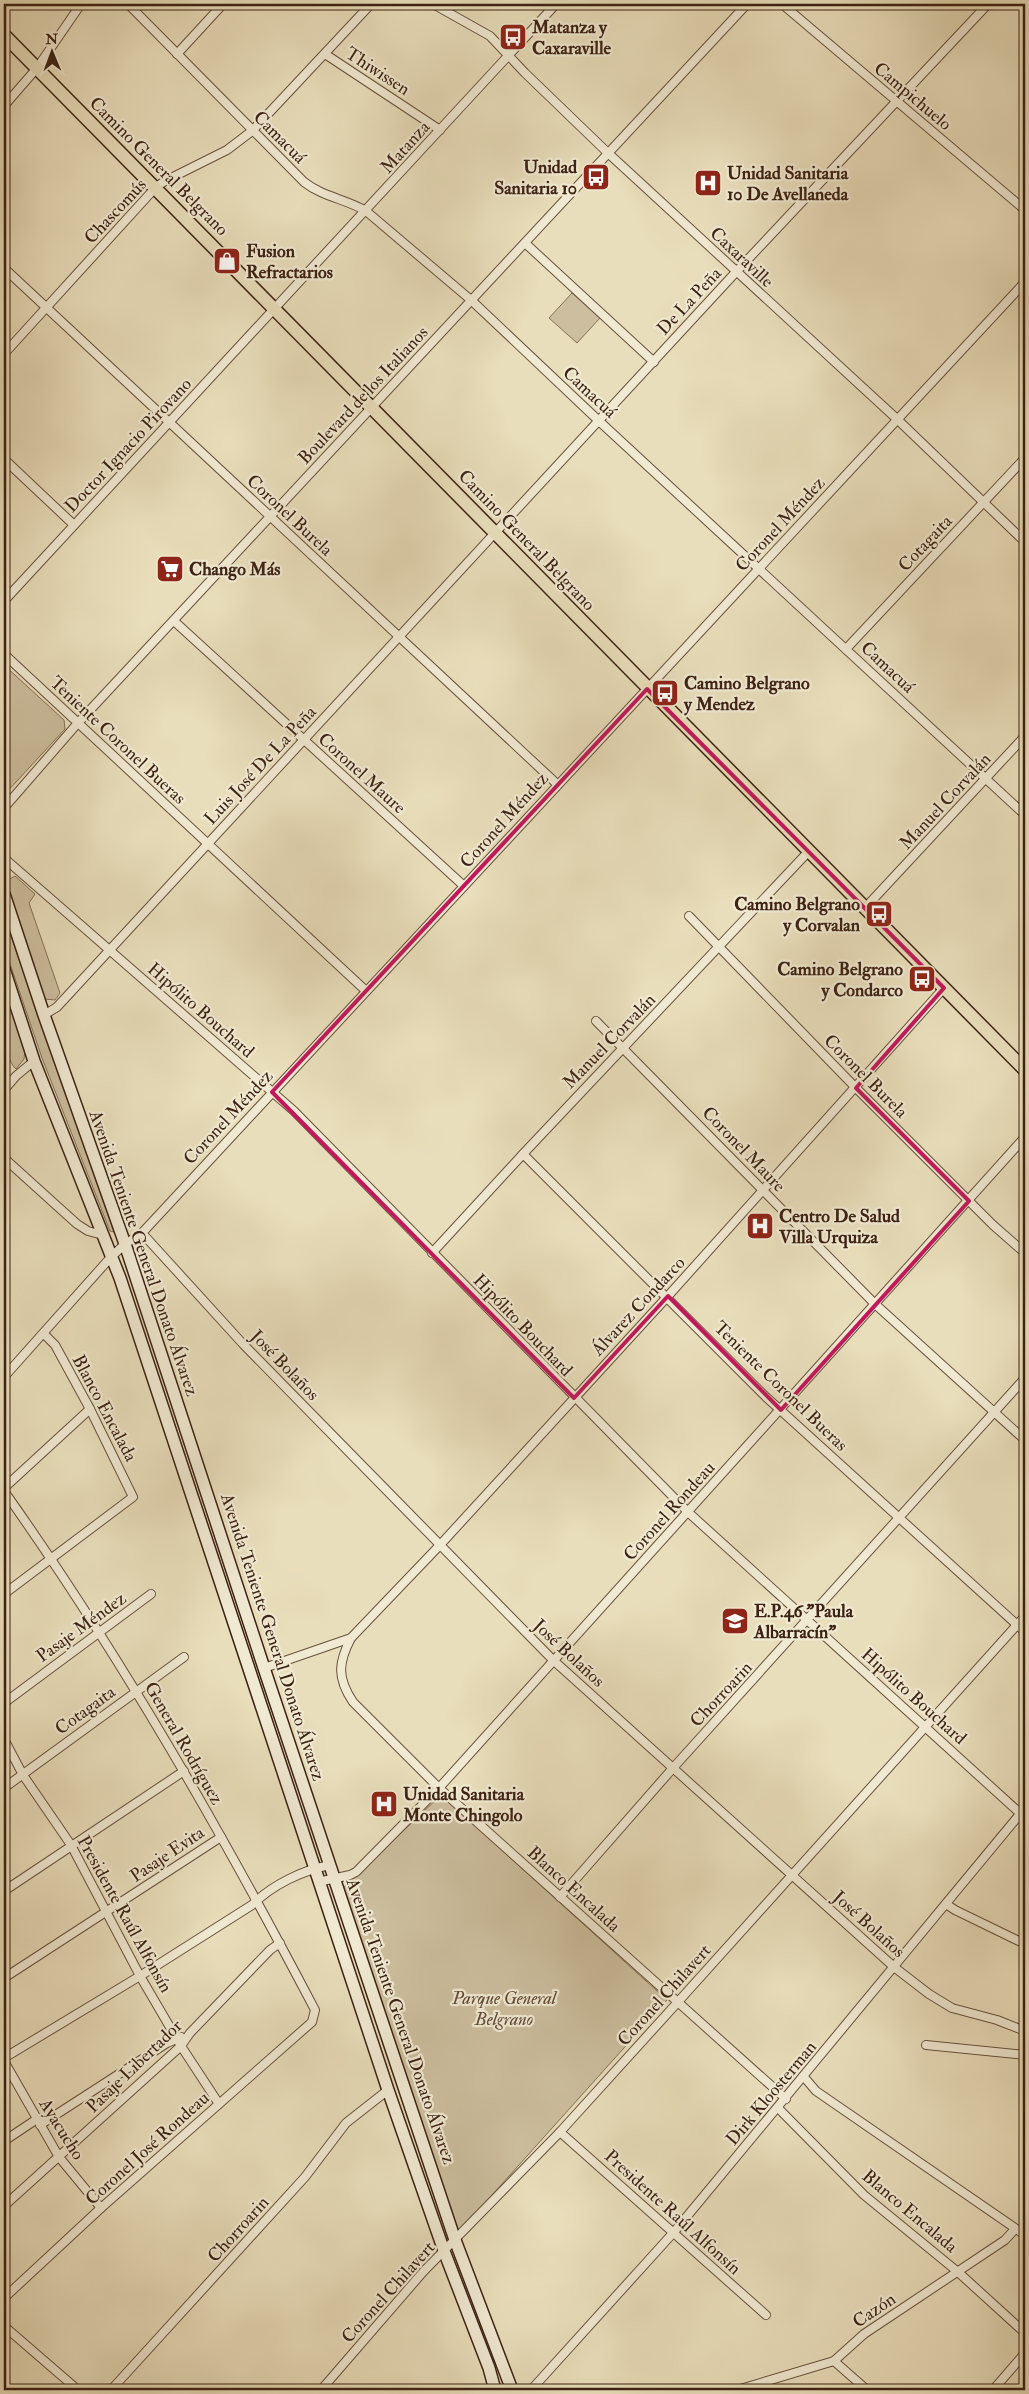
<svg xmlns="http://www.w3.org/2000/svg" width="1029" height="2394" font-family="'IM FELL Double Pica',serif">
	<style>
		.green { fill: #ccbe9e; stroke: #847058 }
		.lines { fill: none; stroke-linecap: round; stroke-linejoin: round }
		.minor-casing { stroke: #67513d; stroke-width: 10 }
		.secondary-casing { stroke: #3c2213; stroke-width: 14 }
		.primary-casing { stroke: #3c2213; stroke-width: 15 }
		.minor { stroke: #f1ead3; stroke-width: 8 }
		.secondary { stroke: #f1ead3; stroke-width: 11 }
		.primary { stroke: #e9debb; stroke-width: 12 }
		.marked { fill: none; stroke: #c2185b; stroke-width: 4; stroke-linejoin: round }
		.labels { text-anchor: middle; stroke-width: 4.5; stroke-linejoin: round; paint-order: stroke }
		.poi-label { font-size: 18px; font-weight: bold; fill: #3c2213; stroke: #f1ead3; text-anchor: start }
		.street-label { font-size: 18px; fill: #3c2213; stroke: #f1ead3 }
		.park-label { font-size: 18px; font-style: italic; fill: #604936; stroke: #f1ead3 }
	</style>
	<rect width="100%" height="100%" fill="#e9debb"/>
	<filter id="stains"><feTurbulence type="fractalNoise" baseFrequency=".004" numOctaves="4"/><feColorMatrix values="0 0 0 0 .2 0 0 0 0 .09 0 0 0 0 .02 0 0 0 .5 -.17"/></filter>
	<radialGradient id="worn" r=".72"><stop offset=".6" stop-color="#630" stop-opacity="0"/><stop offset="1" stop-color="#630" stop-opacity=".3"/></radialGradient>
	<g class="green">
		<path d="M 572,293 L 600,318 L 577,343 L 549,318 Z"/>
		<path d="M 4,665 L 64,720 L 65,729 L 4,795 Z"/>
		<path d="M 15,876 L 35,894 L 29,903 L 60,993 L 55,1000 L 45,999 L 7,884 L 8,880 Z"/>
		<path d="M 4,916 L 114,1232 L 110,1231 L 42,1058 L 4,946 Z"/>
		<path d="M 4,986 L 25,1049 L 24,1059 L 16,1069 C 0,1054 4,1008 4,986 Z"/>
		<path d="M 441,1795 L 667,2000 L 457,2234 L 342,1889 Z"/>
	</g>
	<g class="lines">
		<g class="minor-casing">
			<g id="minor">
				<path d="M 128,4 L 304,182 C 323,197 346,199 366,211 L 471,300 L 599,421 L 1025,815"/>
				<path d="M 433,4 L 490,36 L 525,73 L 608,153 L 898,420 L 1025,542"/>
				<path d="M 782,4 L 1025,210"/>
				<path d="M 177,54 L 223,4"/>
				<path d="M 325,54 L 440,130"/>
				<path d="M 4,106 L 37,68 L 81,4"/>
				<path d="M 525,243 L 654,362"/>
				<path d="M 4,268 L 557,784"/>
				<path d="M 4,354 L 156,187 L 165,181 L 227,150 L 252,131 L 371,4"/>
				<path d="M 4,459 L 74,525"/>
				<path d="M 4,601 L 556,4"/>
				<path d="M 174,621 L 464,886"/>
				<path d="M 846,649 L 1025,458"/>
				<path d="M 4,654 L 365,990"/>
				<path d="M 4,808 L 77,724 L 747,4"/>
				<path d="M 4,858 L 294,1111 L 689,1513 L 1021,1814"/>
				<path d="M 865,908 L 1025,736"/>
				<path d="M 689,916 L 856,1088 L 993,1225 L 1025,1253"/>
				<path d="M 44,1015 L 57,1007 L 736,272 L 988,4"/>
				<path d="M 596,1021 L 875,1304 L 1025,1440"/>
				<path d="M 4,1090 L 16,1076 L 34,1061"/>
				<path d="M 523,1154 L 766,1397 L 1025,1632"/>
				<path d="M 4,1158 L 77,1224 L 88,1231 L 103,1235"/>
				<path d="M 142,1233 L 243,1344 L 553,1660 L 894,1967 L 929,1994 L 952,2008 L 997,2020 L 1025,2031"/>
				<path d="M 432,1253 L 523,1154 L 809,851"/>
				<path d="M 4,1377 L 111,1257 L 125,1244 L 142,1233 L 1025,282"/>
				<path d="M 4,1488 L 90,1409"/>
				<path d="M 4,1491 C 121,1656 221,1831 315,2010 L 312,2022 L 101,2208 L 4,2298"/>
				<path d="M 4,1594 L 133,1497 L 90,1409 L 55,1345 L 44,1334"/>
				<path d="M 351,1638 C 338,1663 337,1678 353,1702 L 439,1788 L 786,2099"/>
				<path d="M 264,1668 L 351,1638 L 440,1545 L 668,1296 L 944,988"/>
				<path d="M 4,1703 L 151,1594"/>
				<path d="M 4,1739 L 23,1775 L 71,1845 L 140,1976 L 181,2046 L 219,2104"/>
				<path d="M 4,1788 L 184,1657"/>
				<path d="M 318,1882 L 350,1875 L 356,1872 L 439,1788 L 1025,1137"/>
				<path d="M 4,1891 L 184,1771"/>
				<path d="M 560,1897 L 673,1768 L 1025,1378"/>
				<path d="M 946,1904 L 955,1910 L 1025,1944"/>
				<path d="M 4,1978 L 221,1837"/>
				<path d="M 926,2045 L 1025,2055"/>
				<path d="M 4,2058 L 140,1976 L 252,1905 C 272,1885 303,1870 330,1865"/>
				<path d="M 4,2061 L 59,2157 L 101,2208"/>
				<path d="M 804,2077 L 816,2091 L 1025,2235"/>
				<path d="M 778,2108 L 864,2195 L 958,2272 L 1025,2333"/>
				<path d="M 40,2125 L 167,2043 L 181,2037"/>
				<path d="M 560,2132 L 766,2315"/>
				<path d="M 4,2141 L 37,2119"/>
				<path d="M 4,2206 L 181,2046 L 190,2033 L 270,1950 L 280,1943"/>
				<path d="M 4,2326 L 78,2390"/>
				<path d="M 834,2361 L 867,2390"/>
				<path d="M 111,2390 L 305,2177 L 346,2123 L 388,2090"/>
				<path d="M 321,2390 L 423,2272 L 560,2132 L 677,2003 L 1025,1616"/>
				<path d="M 531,2390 L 674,2232 L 1025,1808"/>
				<path d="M 737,2390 L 834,2361 L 864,2334 L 1005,2240 L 1015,2229"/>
				<path d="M 993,2390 L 1025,2353"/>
			</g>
		</g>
		<g class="secondary-casing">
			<g id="secondary">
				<path d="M 4,894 L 44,1015 L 125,1244 L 264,1668 L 455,2240 L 512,2390"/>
				<path d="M 4,969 L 34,1061 L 120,1278 L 388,2090 L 444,2251 L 489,2368 L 495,2390"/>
			</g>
		</g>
		<g class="primary-casing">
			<path id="primary" d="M 4,35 L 1025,1070"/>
		</g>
		<use href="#minor" class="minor"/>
		<use href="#secondary" class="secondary"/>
		<use href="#primary" class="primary"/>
	</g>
	<path class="marked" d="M 647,689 L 944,988 L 856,1088 L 969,1201 L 781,1410 L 668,1296 L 574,1398 L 272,1092 Z"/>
	<defs>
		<g id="bus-square" transform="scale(1.4375)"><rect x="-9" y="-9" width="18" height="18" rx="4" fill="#8f2418" stroke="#f1ead3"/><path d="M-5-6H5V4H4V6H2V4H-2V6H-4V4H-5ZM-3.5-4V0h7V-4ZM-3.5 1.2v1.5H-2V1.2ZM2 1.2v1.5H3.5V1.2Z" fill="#fff"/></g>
		<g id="hospital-square" transform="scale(1.4375)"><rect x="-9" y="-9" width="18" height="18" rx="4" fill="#8f2418" stroke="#f1ead3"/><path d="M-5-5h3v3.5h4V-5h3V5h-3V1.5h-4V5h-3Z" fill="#fff"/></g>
		<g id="shop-square" transform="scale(1.4375)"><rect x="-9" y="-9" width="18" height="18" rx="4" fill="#8f2418" stroke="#f1ead3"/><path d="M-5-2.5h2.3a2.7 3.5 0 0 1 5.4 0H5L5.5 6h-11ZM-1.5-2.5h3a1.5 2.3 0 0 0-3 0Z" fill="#fff"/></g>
		<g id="supermarket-square" transform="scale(1.4375)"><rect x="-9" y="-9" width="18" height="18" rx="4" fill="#8f2418" stroke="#f1ead3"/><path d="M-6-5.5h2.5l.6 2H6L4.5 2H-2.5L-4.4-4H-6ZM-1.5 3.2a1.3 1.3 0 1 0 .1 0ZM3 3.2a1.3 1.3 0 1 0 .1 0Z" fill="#fff"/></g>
		<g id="school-square" transform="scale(1.4375)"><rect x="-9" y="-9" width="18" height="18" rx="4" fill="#8f2418" stroke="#f1ead3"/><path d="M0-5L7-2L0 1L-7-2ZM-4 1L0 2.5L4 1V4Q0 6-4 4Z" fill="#fff"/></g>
	</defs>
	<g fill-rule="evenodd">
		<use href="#bus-square" x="513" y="37"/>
		<use href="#bus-square" x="596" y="177"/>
		<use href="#hospital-square" x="708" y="183"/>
		<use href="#shop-square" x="227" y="261"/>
		<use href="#supermarket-square" x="170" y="569"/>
		<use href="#bus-square" x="665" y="693"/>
		<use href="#bus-square" x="879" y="914"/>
		<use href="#bus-square" x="922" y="979"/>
		<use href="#hospital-square" x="760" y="1226"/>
		<use href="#school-square" x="735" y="1621"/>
		<use href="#hospital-square" x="384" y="1804"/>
	</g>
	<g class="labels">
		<g class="poi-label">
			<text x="532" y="33">Matanza y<tspan x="532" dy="21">Caxaraville</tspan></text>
			<text x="577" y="173" text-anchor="end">Unidad<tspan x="577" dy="21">Sanitaria 10</tspan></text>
			<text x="727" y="179">Unidad Sanitaria<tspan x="727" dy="21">10 De Avellaneda</tspan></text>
			<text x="246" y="257">Fusion<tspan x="246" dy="21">Refractarios</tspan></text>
			<text x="189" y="575">Chango Más</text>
			<text x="684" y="689">Camino Belgrano<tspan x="684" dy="21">y Mendez</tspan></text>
			<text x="860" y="910" text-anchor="end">Camino Belgrano<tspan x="860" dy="21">y Corvalan</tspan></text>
			<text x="903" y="975" text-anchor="end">Camino Belgrano<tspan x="903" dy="21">y Condarco</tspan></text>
			<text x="779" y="1222">Centro De Salud<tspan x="779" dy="21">Villa Urquiza</tspan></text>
			<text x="754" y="1617">E.P.46 "Paula<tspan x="754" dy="21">Albarracín"</tspan></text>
			<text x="403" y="1800">Unidad Sanitaria<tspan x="403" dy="21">Monte Chingolo</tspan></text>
		</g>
		<g class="street-label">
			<text transform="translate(378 71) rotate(33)" y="6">Thiwissen</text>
			<text transform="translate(913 96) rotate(40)" y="6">Campichuelo</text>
			<text transform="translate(280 137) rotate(45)" y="6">Camacuá</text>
			<text transform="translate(405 147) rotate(-48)" y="6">Matanza</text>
			<text transform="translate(159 166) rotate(45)" y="6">Camino General Belgrano</text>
			<text transform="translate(115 211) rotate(-47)" y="6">Chascomús</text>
			<text transform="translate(742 257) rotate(43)" y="6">Caxaraville</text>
			<text transform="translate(689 301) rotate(-47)" y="6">De La Peña</text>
			<text transform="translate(590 392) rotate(43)" y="6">Camacuá</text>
			<text transform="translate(363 395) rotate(-47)" y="6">Boulevard de los Italianos</text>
			<text transform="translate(128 445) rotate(-47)" y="6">Doctor Ignacio Pirovano</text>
			<text transform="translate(290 515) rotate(43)" y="6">Coronel Burela</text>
			<text transform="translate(780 524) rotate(-47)" y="6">Coronel Méndez</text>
			<text transform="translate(527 540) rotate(46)" y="6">Camino General Belgrano</text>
			<text transform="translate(925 543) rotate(-47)" y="6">Cotagaita</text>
			<text transform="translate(888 667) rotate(43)" y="6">Camacuá</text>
			<text transform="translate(118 740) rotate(43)" y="6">Teniente Coronel Bueras</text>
			<text transform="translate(260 765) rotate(-47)" y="6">Luis José De La Peña</text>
			<text transform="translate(362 773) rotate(42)" y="6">Coronel Maure</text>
			<text transform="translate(945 801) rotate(-47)" y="6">Manuel Corvalán</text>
			<text transform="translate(504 820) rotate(-48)" y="6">Coronel Méndez</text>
			<text transform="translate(201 1010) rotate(41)" y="6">Hipólito Bouchard</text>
			<text transform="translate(609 1041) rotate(-46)" y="6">Manuel Corvalán</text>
			<text transform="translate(866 1076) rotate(45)" y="6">Coronel Burela</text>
			<text transform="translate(228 1117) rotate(-47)" y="6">Coronel Méndez</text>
			<text transform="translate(744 1149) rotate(46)" y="6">Coronel Maure</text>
			<text transform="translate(144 1253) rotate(71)" y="6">Avenida Teniente General Donato Álvarez</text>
			<text transform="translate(638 1306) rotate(-47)" y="6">Álvarez Condarco</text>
			<text transform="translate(523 1325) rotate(46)" y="6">Hipólito Bouchard</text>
			<text transform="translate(285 1365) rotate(46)" y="6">José Bolaños</text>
			<text transform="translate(781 1386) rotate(44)" y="6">Teniente Coronel Bueras</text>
			<text transform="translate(105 1408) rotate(62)" y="6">Blanco Encalada</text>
			<text transform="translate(669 1511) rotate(-48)" y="6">Coronel Rondeau</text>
			<text transform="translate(81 1627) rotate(-36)" y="6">Pasaje Méndez</text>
			<text transform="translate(273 1637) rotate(72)" y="6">Avenida Teniente General Donato Álvarez</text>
			<text transform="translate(569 1653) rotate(43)" y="6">José Bolaños</text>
			<text transform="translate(721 1694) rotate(-47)" y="6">Chorroarin</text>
			<text transform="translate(914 1696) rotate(42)" y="6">Hipólito Bouchard</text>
			<text transform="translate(85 1710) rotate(-36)" y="6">Cotagaita</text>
			<text transform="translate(184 1743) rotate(60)" y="6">General Rodríguez</text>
			<text transform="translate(167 1854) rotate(-34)" y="6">Pasaje Evita</text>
			<text transform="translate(574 1889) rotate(42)" y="6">Blanco Encalada</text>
			<text transform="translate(125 1914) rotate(61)" y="6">Presidente Raúl Alfonsín</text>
			<text transform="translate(869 1924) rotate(42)" y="6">José Bolaños</text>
			<text transform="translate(664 1995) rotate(-48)" y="6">Coronel Chilavert</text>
			<text transform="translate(401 2021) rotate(71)" y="6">Avenida Teniente General Donato Álvarez</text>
			<text transform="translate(134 2066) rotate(-44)" y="6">Pasaje Libertador</text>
			<text transform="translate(771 2093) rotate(-50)" y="6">Dirk Kloosterman</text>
			<text transform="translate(62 2129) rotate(58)" y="6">Ayacucho</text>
			<text transform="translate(147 2148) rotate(-42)" y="6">Coronel José Rondeau</text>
			<text transform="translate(910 2211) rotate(40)" y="6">Blanco Encalada</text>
			<text transform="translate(673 2212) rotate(42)" y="6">Presidente Raúl Alfonsín</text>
			<text transform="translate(238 2229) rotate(-48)" y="6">Chorroarin</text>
			<text transform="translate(388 2292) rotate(-48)" y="6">Coronel Chilavert</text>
			<text transform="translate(874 2310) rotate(-34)" y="6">Cazón</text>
		</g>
		<g class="park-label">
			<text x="504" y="2004">Parque General<tspan x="504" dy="21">Belgrano</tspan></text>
		</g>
	</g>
	<rect width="1029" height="2394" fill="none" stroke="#e9debb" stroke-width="20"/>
	<rect x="5" y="5" width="1019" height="2384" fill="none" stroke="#3c2213" stroke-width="2.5"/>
	<rect x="10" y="10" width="1009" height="2374" fill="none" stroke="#3c2213"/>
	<g transform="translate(52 52) rotate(359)" stroke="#f1ead3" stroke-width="4" paint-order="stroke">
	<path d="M0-4L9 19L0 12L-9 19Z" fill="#3c2213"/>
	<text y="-8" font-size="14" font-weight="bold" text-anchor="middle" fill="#3c2213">N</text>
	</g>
	<rect width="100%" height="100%" filter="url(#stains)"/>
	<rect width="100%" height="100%" fill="url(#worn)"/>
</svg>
